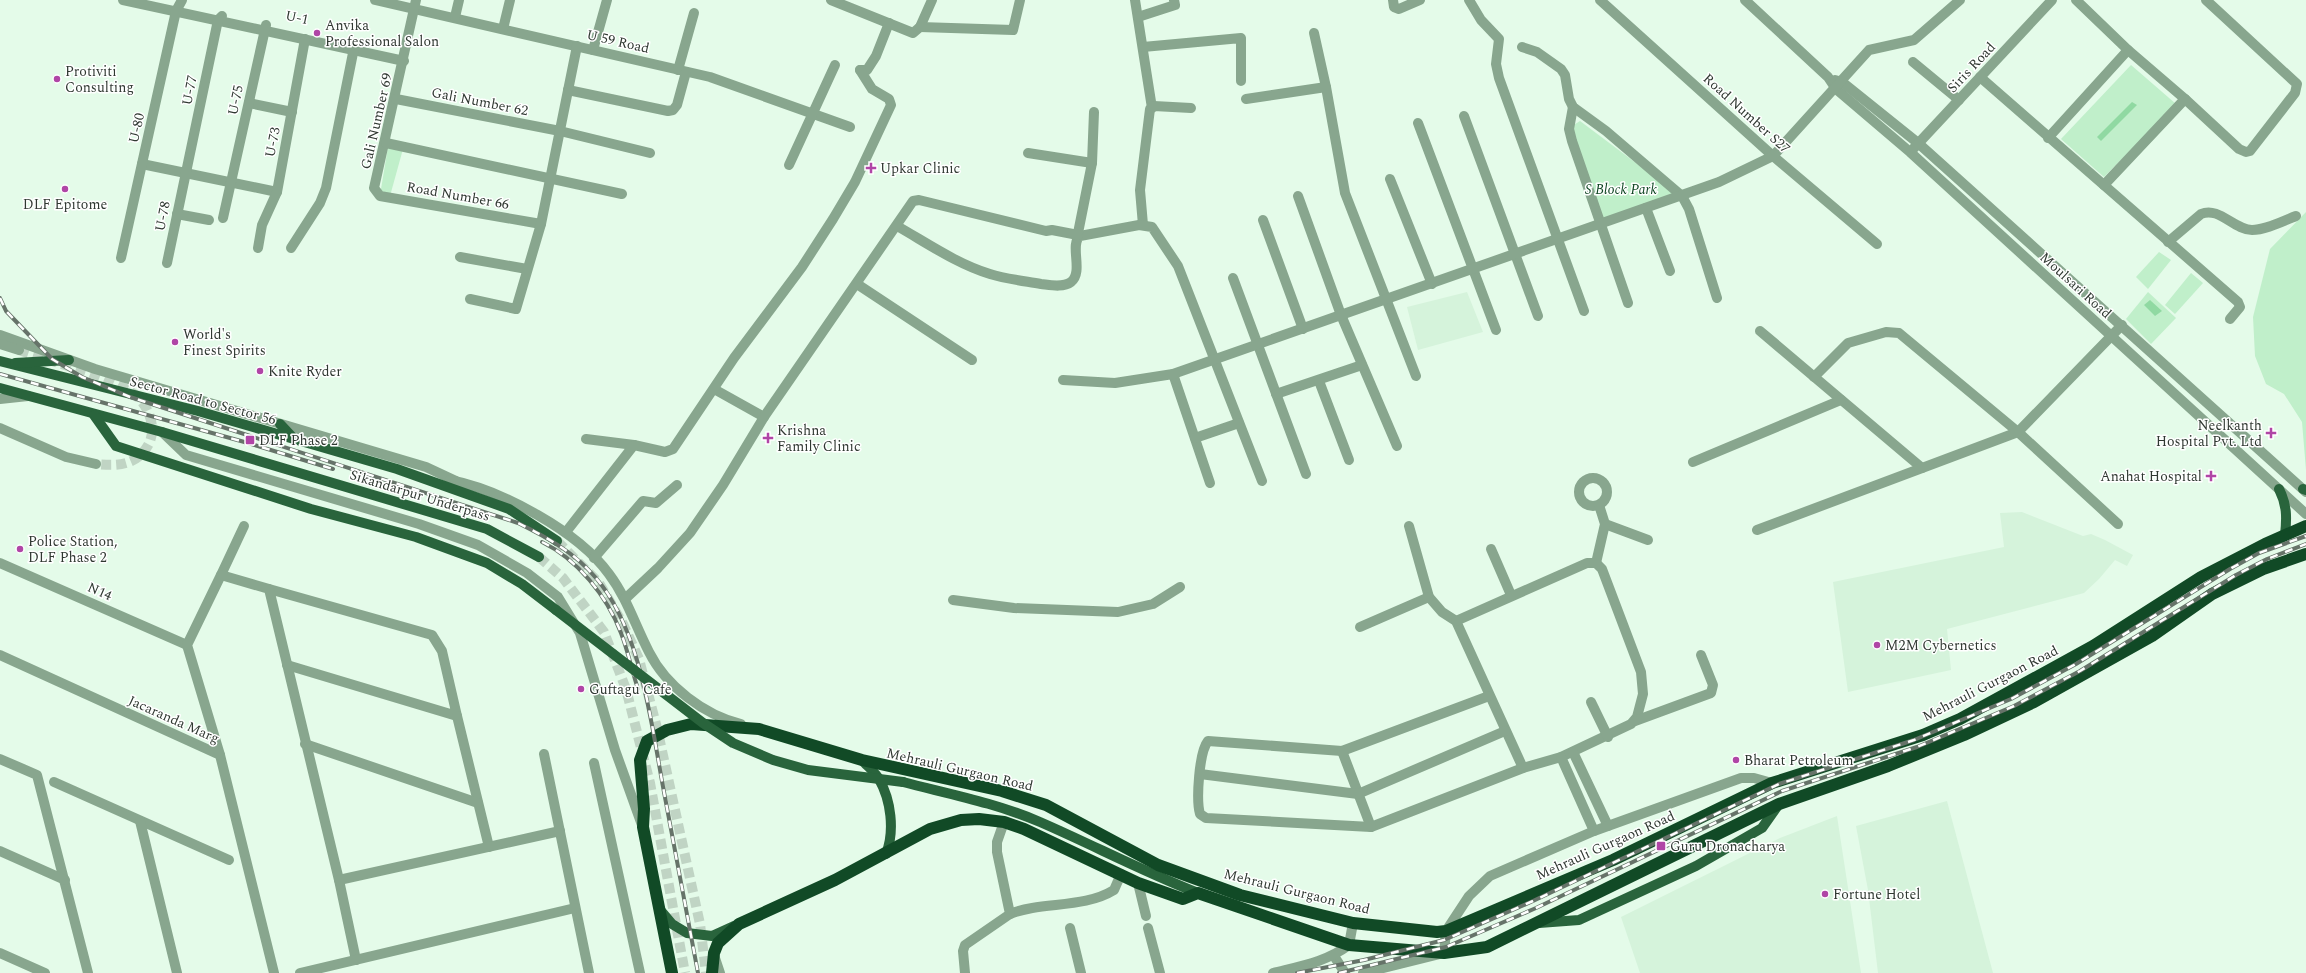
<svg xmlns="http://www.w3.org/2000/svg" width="2306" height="973" font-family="Spectral,serif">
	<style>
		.built { fill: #d5f3db }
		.green { fill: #c0efca }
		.water { fill: #90d9a2 }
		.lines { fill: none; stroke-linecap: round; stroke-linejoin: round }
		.minor-tunnel { stroke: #c0d4c4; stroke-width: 10; stroke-dasharray: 10 5; stroke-linecap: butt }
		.major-tunnel { stroke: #c0d4c4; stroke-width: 10; stroke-dasharray: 10 5; stroke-linecap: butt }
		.minor { stroke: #88a68e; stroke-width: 10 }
		.major { stroke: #29643c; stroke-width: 10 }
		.highway { stroke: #114a26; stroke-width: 12 }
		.rail-casing { stroke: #667369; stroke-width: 4 }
		.rail { stroke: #fff; stroke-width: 2.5; stroke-dasharray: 8; stroke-linecap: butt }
		.major-bridge { stroke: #29643c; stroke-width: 10 }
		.poi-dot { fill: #b045a6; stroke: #fff; stroke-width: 1.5 }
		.labels { text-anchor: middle; stroke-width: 3; stroke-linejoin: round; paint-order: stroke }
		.street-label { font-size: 14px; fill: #2f3831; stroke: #fff }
		.poi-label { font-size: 14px; fill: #2f3831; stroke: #fff; text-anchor: start }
		.park-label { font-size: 14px; font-style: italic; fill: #0e4522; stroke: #fff }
	</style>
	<rect width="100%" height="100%" fill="#e4fbe9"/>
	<g class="built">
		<path d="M 1467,292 L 1483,332 L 1418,350 L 1407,307 Z"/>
		<path d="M 2022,512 L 2083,536 L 2091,534 L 2105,540 L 2133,555 L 2127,566 L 2115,560 L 2099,579 L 2084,593 L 1947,629 L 1951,670 L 1848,692 L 1833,582 L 2004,547 L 2000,513 Z"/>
		<path d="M 1947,801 L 1993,973 L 1878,973 L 1868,890 L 1856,826 Z"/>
		<path d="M 1837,816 L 1861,973 L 1640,973 L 1621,917 L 1780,838 Z"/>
	</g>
	<g class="green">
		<path d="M 2131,65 L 2176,104 L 2104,177 L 2061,139 Z"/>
		<path d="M 1580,121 L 1684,199 L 1604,225 L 1569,128 Z"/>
		<path d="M 388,147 L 403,149 L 390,196 L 380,195 Z"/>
		<path d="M 2306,212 L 2306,470 L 2302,422 L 2284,394 L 2266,384 L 2255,356 L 2253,317 L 2270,249 Z"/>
		<path d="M 2159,252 L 2171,260 L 2148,289 L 2136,277 Z"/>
		<path d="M 2191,273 L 2203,283 L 2175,314 L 2165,305 Z"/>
		<path d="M 2148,292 L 2176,318 L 2151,344 L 2126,319 Z"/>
	</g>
	<g class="water">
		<path d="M 2132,102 L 2137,105 L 2101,141 L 2097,137 Z"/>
		<path d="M 2150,300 L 2162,311 L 2155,316 L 2144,305 Z"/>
	</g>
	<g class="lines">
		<path class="minor-tunnel" d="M 19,350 C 52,362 102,374 131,392 C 148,402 159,429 147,447 C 135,466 116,466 96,464"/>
		<g class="major-tunnel">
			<path d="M 557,541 L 599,583 L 623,624 L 639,659 L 657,728 L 700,924 L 706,973"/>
			<path d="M 539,557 L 563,578 L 604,632 L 626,689 L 650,783 L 685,973"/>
		</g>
		<g class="minor">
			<path d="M 123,0 L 404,61"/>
			<path d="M 375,0 L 710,77 L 850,127"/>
			<path d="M 416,0 L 374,188 L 380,196 L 541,224"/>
			<path d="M 831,0 L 913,33 L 920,27 L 932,0"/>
			<path d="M 1135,0 L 1152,108"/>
			<path d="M 1393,0 L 1394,7 L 1399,9 L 1420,0"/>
			<path d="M 1469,0 L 1481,20 L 1499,39 L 1496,64 L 1499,78 L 1584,311"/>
			<path d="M 1600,0 L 1773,156 L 1877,244"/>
			<path d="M 1745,0 L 1828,77 L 1836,89 L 1910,152 L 2306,514"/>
			<path d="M 455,17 L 459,0"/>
			<path d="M 1138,17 L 1175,5 L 1174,0"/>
			<path d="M 920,27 L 1013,30 L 1020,0"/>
			<path d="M 503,29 L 510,0"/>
			<path d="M 1314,33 L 1326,87"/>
			<path d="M 1143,47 L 1241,38 L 1241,81"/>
			<path d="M 1522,47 L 1537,52 L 1561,69 L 1565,75 L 1569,99 L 1573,107 L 1606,131 L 1682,196 L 1689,209 L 1717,298"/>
			<path d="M 593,50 L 607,0"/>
			<path d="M 2128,50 L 2185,99 L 2239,149 L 2246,152 L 2250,151 L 2295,93 L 2297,84 L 2206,0"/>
			<path d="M 1913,62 L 1959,100"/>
			<path d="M 678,70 L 694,13"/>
			<path d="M 860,70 L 867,70 L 876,56 L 889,23"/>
			<path d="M 1980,77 L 2238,302 L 2240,307 L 2230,319"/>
			<path d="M 1835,80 L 1842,82 L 1918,143 L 2306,492"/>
			<path d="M 568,90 L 668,111 L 673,110 L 677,105 L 686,72"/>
			<path d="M 396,99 L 560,131 L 650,153"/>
			<path d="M 1246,99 L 1326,87 L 1345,193 L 1416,376"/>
			<path d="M 249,103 L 292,112"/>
			<path d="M 1573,107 L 1569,129 L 1572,141 L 1628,303"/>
			<path d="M 1464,116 L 1538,316"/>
			<path d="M 1418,123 L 1496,330"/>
			<path d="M 2048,138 L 2128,50 L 2076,0"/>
			<path d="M 386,143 L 622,194"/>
			<path d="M 1914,148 L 2052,0"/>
			<path d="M 1028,153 L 1092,163"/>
			<path d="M 142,164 L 277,192"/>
			<path d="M 789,165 L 835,65"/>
			<path d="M 1390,179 L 1432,284"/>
			<path d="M 2104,185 L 2185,99"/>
			<path d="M 1298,196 L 1341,315 L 1397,446"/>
			<path d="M 1646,208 L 1670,271"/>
			<path d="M 177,214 L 209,220"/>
			<path d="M 223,218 L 266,25"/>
			<path d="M 1263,220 L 1303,329"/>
			<path d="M 1143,225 L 1140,190 L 1150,109 L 1154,106 L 1191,108"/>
			<path d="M 897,226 C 927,243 957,264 990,274 C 1006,279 1024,281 1041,284 C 1050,285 1063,288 1071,282 C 1084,272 1069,244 1080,236 L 1139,225 L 1152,227 L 1178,266 L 1262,481"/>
			<path d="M 1077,238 L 1092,163 L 1094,112"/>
			<path d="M 2168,242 L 2201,214 C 2219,206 2234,230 2252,230 C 2266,230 2283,221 2296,216"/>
			<path d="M 258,248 L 262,225 L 277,192 L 305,39"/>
			<path d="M 291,248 L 320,203 L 326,188 L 355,43"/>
			<path d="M 460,257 L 527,269"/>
			<path d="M 121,258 L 176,11 L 182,0"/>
			<path d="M 167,263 L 218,20 L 222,16"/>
			<path d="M 1233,278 L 1306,474"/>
			<path d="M 857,284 L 972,360"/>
			<path d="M 470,299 L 516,309 L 541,224 L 577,46"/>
			<path d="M 1760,331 L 1922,468"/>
			<path d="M 0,335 L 95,369 L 426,467 L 456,481"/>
			<path d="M 0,344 L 19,350"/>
			<path d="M 1173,374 L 1210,483"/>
			<path d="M 1814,377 L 1848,343 L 1886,332 L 1899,333 L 2018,432 L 2118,524"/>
			<path d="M 1063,380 L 1115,383 L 1173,374 L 1719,182 L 1773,156 L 1869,50 L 1914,40 L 1960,0"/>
			<path d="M 1319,381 L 1349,460"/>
			<path d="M 714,389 L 764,417"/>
			<path d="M 1276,394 L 1362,365"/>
			<path d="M 0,399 L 28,396"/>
			<path d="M 0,428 L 66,457 L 96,464"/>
			<path d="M 162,432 L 186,455 L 419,524 L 478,545 L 527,573 L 558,597 L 580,633 L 615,750 L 642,825"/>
			<path d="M 1195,438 L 1239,423"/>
			<path d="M 586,439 L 634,445"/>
			<path d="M 1693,462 L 1841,400"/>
			<circle cx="1593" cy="492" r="14"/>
			<path d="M 450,480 C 501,490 578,531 609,574 C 627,598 635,625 649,652 C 666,686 704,715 741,724"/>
			<path d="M 1605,524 L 1648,540"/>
			<path d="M 1409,526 L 1429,597 L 1442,612 L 1456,621 L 1523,768"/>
			<path d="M 1757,530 L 2018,432 L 2122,325"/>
			<path d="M 566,532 L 634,445 L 665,452 L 673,449 L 734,358 L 802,267 L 833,219 L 855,182 L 891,105 L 889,99 L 872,89 L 860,70"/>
			<path d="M 1491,549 L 1511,595"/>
			<path d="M 594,558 L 643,501 L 656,503 L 677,485"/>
			<path d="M 0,563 L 187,645"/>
			<path d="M 1596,563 L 1605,524 L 1599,505"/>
			<path d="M 221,575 L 244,526"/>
			<path d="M 269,589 L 432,635 L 442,651 L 457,716 L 287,665"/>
			<path d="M 625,599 L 658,568 L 690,533 L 723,485 L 764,417 L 913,201 L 919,200 L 1046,231 L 1052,230 L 1078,235"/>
			<path d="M 953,600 L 1014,608 L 1118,612 L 1153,604 L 1180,587"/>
			<path d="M 1456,621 L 1587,563 L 1596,563 L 1602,569 L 1641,672 L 1643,694 L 1637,717 L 1631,724 L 1561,757 L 1523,768 L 1371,827 L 1206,818 L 1200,814 C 1196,800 1199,752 1208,741 L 1342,751 L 1489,696"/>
			<path d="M 1360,627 L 1429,597"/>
			<path d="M 0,655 L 220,755 L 274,973"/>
			<path d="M 1591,702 L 1608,737"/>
			<path d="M 457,716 L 489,847"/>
			<path d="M 1635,721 L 1711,693 L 1713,685 L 1701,655"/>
			<path d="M 305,744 L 478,803"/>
			<path d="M 1342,751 L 1371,827"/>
			<path d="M 1573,752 L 1608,826"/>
			<path d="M 544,754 L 589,973"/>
			<path d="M 220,755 L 187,645 L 221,575 L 269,589 L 339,880"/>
			<path d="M 1561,757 L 1594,831"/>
			<path d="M 0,759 L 37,775 L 88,973"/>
			<path d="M 594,763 L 640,973"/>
			<path d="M 1200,774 L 1358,794 L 1505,731"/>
			<path d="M 54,782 L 229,860"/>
			<path d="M 140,821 L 177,973"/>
			<path d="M 0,851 L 65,880"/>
			<path d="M 1138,883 L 1146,916"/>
			<path d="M 1010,914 C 1042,901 1083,909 1114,890 L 1121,874"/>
			<path d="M 1070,928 L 1081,973"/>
			<path d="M 1148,928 L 1160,973"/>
			<path d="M 0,953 L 45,973"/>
			<path d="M 714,955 L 720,973"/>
			<path d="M 1334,956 L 1345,973"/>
			<path d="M 356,960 L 339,880 L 560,831"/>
			<path d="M 300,973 L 575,908"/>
			<path d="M 965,973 L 963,951 L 965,945 L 1010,914 L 997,852 L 997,842 L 1004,822"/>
			<path d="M 1273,973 C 1301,966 1326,962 1349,945 L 1353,923"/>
			<path d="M 1363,973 L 1444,953 L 1446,931 L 1469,896 L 1490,876 L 1594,831 L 1741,778 L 1754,778 L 1772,783"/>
		</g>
		<g class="major">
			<path d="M 0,361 L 198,411 L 397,469 L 509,509 L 557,541"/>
			<path d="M 15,363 L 69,360"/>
			<path d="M 0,388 L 162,432 L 487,529 L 539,557"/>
			<path d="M 94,415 L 116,446 L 311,509 L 416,537 L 487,563 L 522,584 L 556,610"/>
			<path d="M 280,424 L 294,439"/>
			<path d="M 2279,489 C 2287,505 2287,517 2285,535"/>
			<path d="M 2303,489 L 2306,490"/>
			<path d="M 862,760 C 867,766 875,772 879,779 C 891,800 895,831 886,854"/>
			<path d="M 903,782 C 949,794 996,803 1040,822 C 1093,845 1144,872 1198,893"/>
			<path d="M 661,911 L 672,924 L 687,933 L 712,936 L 734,926"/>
			<path d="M 1539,923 L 1579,920 L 1696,866 L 1762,828 L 1779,804"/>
		</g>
		<g class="highway">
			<path d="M 672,973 L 643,827 L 644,809 L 640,760 L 647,741 L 667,730 L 691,724 L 759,729 L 862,760 L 1002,791 L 1046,805 L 1158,865 L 1240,895 L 1353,923 L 1437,932 L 1446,931 L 1613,860 L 1772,783 L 1923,735 L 1960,719 L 2093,646 L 2201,577 L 2265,544 L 2306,526"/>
			<path d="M 712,973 L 714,953 L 718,943 L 739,924 L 835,880 L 930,829 L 961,820 L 979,819 L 1004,822 L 1024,829 L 1138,883 L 1183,899 L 1198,893 L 1349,945 L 1444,953 L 1487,947 L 1779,804 L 1888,766 L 1964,735 L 2034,702 L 2152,636 L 2212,594 L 2263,569 L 2306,554"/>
		</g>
		<g class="rail-casing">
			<g id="rail">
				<path d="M 0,298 L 6,311 L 52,359 L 82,377 L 130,397 L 518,523 C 548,538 574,552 596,578 C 642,632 651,724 664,792 C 675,852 687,913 698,973"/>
				<path d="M 0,374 L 248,443 L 333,469"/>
				<path d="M 542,542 C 577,559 607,596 621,633 C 628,651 632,671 638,689"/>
				<path d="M 1297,973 L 1364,960 L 1444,940 L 1533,901 L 1779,784 L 1914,740 L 2011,699 L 2076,664 L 2230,569 L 2259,553 L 2306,536"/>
				<path d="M 1339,973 L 1446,947 L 1536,908 L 1782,791 L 1917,747 L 2014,706 L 2080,671 L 2236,575 L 2267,559 L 2306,544"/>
			</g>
		</g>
		<use href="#rail" class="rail"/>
		<path class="major-bridge" d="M 556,610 L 703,723 L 733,743 L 773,760 L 808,770 L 903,782"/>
	</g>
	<g class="poi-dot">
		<circle cx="317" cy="33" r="4"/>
		<circle cx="57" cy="79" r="4"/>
		<path d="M869 162h4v4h4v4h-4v4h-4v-4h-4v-4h4z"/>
		<circle cx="65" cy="189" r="4"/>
		<circle cx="175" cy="342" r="4"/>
		<circle cx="260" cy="371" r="4"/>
		<path d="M2269 427h4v4h4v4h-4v4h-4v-4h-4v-4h4z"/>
		<path d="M766 432h4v4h4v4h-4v4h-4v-4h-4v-4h4z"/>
		<rect x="245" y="435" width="10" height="10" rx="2"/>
		<path d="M2209 470h4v4h4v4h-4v4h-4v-4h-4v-4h4z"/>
		<circle cx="20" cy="549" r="4"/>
		<circle cx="1877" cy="645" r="4"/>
		<circle cx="581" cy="689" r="4"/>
		<circle cx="1736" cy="760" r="4"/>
		<rect x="1656" y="841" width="10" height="10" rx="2"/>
		<circle cx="1825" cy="894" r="4"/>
	</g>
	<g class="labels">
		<g class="street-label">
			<text transform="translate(297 17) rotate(12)" y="5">U-1</text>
			<text transform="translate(618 41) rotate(13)" y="5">U 59 Road</text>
			<text transform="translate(1971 67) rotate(-47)" y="5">Siris Road</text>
			<text transform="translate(189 90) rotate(-79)" y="5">U-77</text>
			<text transform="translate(235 100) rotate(-78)" y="5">U-75</text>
			<text transform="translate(480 101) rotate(11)" y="5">Gali Number 62</text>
			<text transform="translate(1747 113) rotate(42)" y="5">Road Number S27</text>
			<text transform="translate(376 121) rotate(-77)" y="5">Gali Number 69</text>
			<text transform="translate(136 128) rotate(-77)" y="5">U-80</text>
			<text transform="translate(272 142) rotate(-79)" y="5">U-73</text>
			<text transform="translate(458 195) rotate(10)" y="5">Road Number 66</text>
			<text transform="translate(162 216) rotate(-79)" y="5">U-78</text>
			<text transform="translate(2076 285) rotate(42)" y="5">Moulsari Road</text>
			<text transform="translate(203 400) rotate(15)" y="5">Sector Road to Sector 56</text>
			<text transform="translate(420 495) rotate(17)" y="5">Sikandarpur Underpass</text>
			<text transform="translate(100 591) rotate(24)" y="5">N14</text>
			<text transform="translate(1990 683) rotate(-27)" y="5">Mehrauli Gurgaon Road</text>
			<text transform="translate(174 719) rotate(24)" y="5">Jacaranda Marg</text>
			<text transform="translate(960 769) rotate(13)" y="5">Mehrauli Gurgaon Road</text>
			<text transform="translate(1605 845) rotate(-24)" y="5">Mehrauli Gurgaon Road</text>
			<text transform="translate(1297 891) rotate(14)" y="5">Mehrauli Gurgaon Road</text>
		</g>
		<g class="poi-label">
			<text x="325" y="30">Anvika<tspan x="325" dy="16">Professional Salon</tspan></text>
			<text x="65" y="76">Protiviti<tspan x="65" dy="16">Consulting</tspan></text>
			<text x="880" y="173">Upkar Clinic</text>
			<text x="65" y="209" text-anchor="middle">DLF Epitome</text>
			<text x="183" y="339">World's<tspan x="183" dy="16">Finest Spirits</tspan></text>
			<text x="268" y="376">Knite Ryder</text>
			<text x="2262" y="430" text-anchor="end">Neelkanth<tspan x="2262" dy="16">Hospital Pvt. Ltd</tspan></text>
			<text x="777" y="435">Krishna<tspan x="777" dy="16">Family Clinic</tspan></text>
			<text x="259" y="445">DLF Phase 2</text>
			<text x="2202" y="481" text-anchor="end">Anahat Hospital</text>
			<text x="28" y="546">Police Station,<tspan x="28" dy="16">DLF Phase 2</tspan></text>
			<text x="1885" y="650">M2M Cybernetics</text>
			<text x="589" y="694">Guftagu Cafe</text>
			<text x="1744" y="765">Bharat Petroleum</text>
			<text x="1670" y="851">Guru Dronacharya</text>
			<text x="1833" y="899">Fortune Hotel</text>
		</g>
		<g class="park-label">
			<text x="1621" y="194">S Block Park</text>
		</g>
	</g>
</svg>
